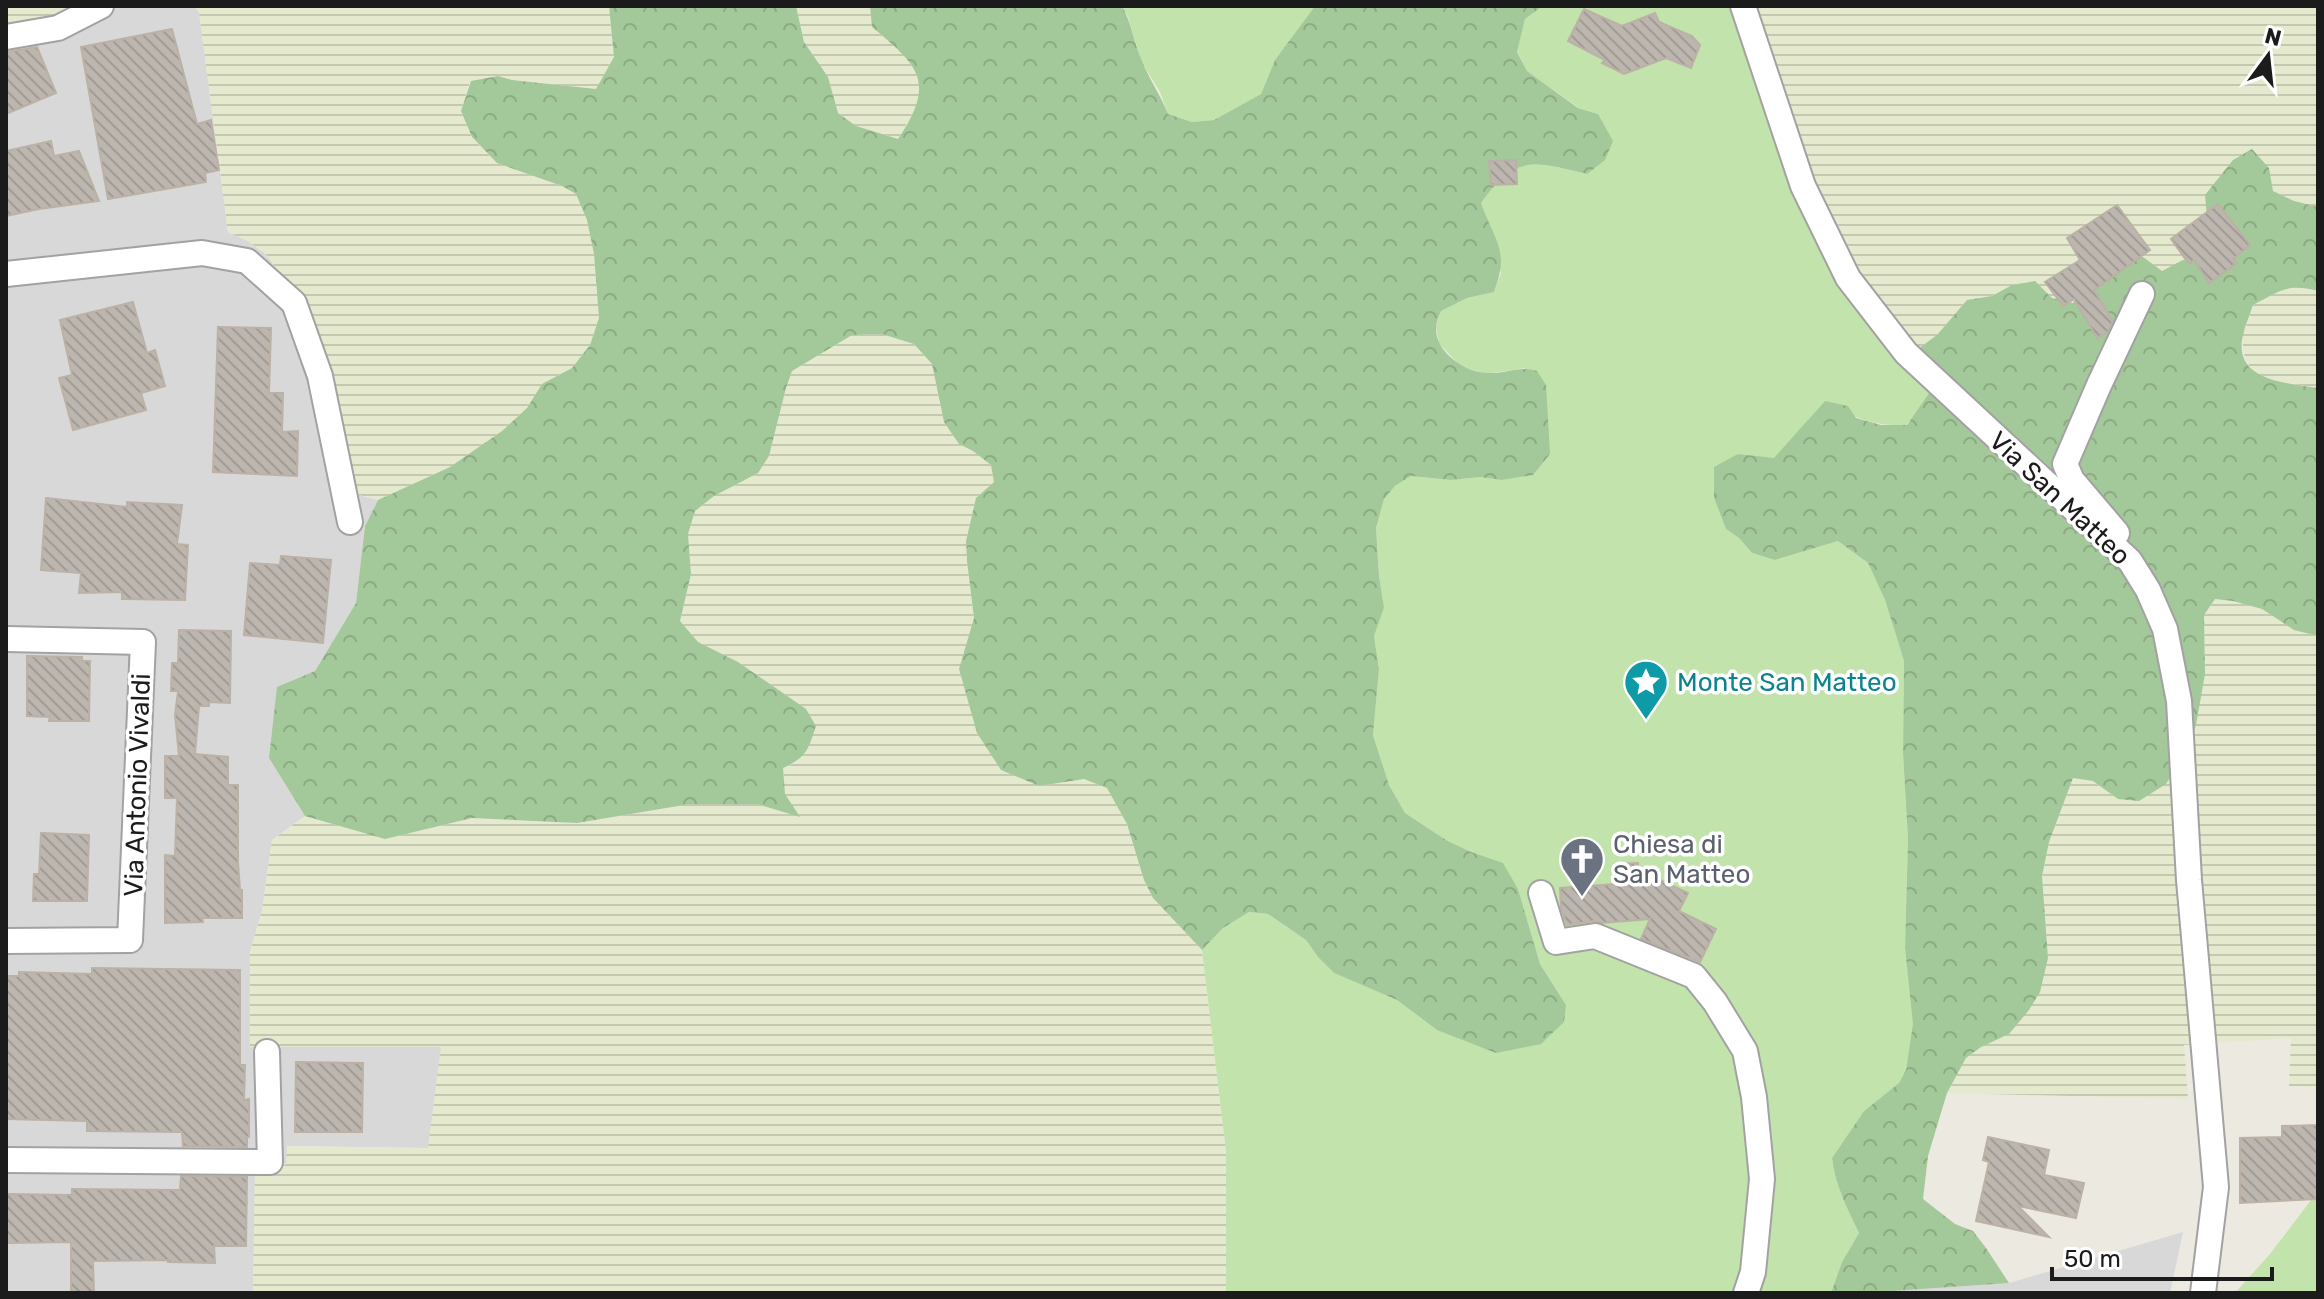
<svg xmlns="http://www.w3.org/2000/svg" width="2324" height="1299" font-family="Rubik,sans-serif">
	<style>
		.residential { fill: #d9d8d8 }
		.farmland { fill: url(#farmland-rules) }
		.grass { fill: #c2e3ab }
		.forest { fill: url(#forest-crowns) }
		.building { fill: url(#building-back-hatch); stroke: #bcb1a5; stroke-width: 2 }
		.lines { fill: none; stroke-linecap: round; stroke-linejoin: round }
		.minor-casing { stroke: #a2a2a2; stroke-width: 28 }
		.minor { stroke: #fff; stroke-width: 24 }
		.labels { text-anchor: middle; stroke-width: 7; stroke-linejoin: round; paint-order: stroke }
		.street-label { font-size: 26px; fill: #1b1b1b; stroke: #fff }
		.culture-label { font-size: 26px; fill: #0d838f; stroke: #fff; text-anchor: start }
		.worship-label { font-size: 26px; fill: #5b616d; stroke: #fff; text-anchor: start }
	</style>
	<defs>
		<pattern id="farmland-rules" width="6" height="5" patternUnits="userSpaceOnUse" patternTransform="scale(2)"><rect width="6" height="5" fill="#e5eace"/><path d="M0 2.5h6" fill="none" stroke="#c4c8b0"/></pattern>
		<pattern id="forest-crowns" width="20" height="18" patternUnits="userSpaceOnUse" patternTransform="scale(2)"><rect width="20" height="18" fill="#a3c899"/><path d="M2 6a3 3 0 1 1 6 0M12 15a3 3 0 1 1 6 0" fill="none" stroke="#8cab83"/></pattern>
		<pattern id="building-back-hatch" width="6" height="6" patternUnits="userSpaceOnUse" patternTransform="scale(2)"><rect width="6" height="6" fill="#bcb6af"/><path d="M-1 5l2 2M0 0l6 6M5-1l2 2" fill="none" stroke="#a19c96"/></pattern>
	</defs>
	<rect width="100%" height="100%" fill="#ece9e1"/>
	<g class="residential">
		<path d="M 83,6 L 194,6 L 199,12 L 228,232 L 248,241 L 266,254 L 294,293 L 352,493 L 378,500 L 365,526 L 356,603 L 315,671 L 269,758 L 305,816 L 272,840 L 262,911 L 250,952 L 251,1047 L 442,1046 L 428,1148 L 287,1146 L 287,1165 L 256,1164 L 253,1293 L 6,1293 L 6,36 Z"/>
		<path d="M 2183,1232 L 2170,1293 L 1864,1293 L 2009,1283 Z"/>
	</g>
	<g class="farmland">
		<path d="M 6,6 L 83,6 L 6,36 Z"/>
		<path d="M 194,6 L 609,6 L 614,57 L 596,89 L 512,80 L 498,76 L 470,82 L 461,111 L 472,138 L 497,163 L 562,186 L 576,193 L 587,220 L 594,254 L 599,318 L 590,345 L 572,368 L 542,384 L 527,408 L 502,431 L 450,467 L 378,500 L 352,493 L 294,293 L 266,254 L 248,241 L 228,232 L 199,12 Z"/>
		<path d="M 796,6 L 870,6 L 872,27 L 900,50 L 919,76 L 919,102 L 898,139 L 856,126 L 838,113 L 828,77 L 804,42 Z"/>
		<path d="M 1745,6 L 2318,6 L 2318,207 L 2294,201 L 2272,191 L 2269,168 L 2207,217 L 2206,256 L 2183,260 L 2162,271 L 2143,257 L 2087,285 L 2073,303 L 2052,298 L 2035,281 L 2013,285 L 1992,296 L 1967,300 L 1937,335 L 1918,349 L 1832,237 Z"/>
		<path d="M 2302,287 L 2318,291 L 2318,388 L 2286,383 L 2256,374 L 2245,360 L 2242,338 L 2253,305 L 2285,288 Z"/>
		<path d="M 882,334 L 914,344 L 932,364 L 944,422 L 959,444 L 973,451 L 991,465 L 994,482 L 976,498 L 966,541 L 967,561 L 974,618 L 959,669 L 969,700 L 1001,770 L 1039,786 L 1084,779 L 1107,787 L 1127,824 L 1144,880 L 1153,898 L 1202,950 L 1226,1151 L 1226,1293 L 253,1293 L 255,1164 L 286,1165 L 287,1146 L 428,1148 L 441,1047 L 250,1047 L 250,952 L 262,911 L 272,840 L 305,816 L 385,839 L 472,818 L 577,823 L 690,804 L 757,804 L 799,816 L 785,795 L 783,768 L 799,761 L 806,709 L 738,662 L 698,642 L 680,621 L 691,574 L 688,534 L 695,511 L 714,496 L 758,473 L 769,456 L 786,388 L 792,371 L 852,335 Z"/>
		<path d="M 2215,599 L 2233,601 L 2262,609 L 2294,630 L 2318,636 L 2318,1087 L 2289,1086 L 2291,1038 L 2184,1045 L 2188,1099 L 1947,1093 L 1966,1058 L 1981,1047 L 2009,1033 L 2048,958 L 2042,876 L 2049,842 L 2073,778 L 2093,781 L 2118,799 L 2205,674 L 2204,615 Z"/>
	</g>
	<g class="grass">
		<path d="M 1122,6 L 1315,6 L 1275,60 L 1261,94 L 1214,120 L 1192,122 L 1168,114 L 1160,92 L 1142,63 L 1128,17 Z"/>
		<path d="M 1543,6 L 1745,6 L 1832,237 L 1947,387 L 1919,410 L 1906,425 C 1871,426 1856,418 1825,401 L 1774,459 L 1738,454 L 1714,498 L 1726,529 L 1739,538 L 1752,553 L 1775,560 L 1838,541 L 1868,563 L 1885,600 L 1904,661 L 1903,753 L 1908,839 L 1905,948 L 1914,1024 L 1906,1070 L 1899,1083 L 1864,1111 L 1832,1158 C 1835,1185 1847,1208 1859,1233 L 1842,1262 L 1831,1293 L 1226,1293 L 1226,1151 L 1202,950 L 1223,928 L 1249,912 L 1268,914 L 1306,940 L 1318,957 L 1334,973 L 1397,1000 L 1437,1030 L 1566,1005 L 1540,964 L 1518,889 L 1471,852 L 1446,840 L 1405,813 L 1389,785 L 1373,735 L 1379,669 L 1374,636 L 1384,608 L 1379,576 L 1376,528 L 1384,499 L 1395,486 L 1411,476 L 1451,480 L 1480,477 L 1502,480 L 1525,368 L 1486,374 L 1460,366 L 1439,343 L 1436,327 L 1441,311 L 1467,298 L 1494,292 L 1501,273 L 1489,226 L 1481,203 C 1516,154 1533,161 1587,174 L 1598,114 L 1579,108 L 1527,71 L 1517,51 L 1525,19 Z"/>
		<path d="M 2318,1191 L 2318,1293 L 2235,1293 L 2270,1254 Z"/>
	</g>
	<g class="forest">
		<path d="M 609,6 L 796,6 L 804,42 L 828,77 L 838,113 L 856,126 L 898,139 C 936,82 920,67 872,27 L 870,6 L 1122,6 C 1132,24 1134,43 1142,61 C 1149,79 1160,94 1168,114 L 1192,122 L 1214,120 L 1261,94 L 1275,60 L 1315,6 L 1543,6 L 1525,19 L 1517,52 L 1527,71 L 1578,108 L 1598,114 L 1613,141 L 1605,160 L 1587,174 C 1533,161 1516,154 1481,203 C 1495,242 1510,250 1494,292 L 1467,298 L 1441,311 C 1439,316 1436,323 1436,329 C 1436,353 1466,373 1488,373 C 1508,374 1518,365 1537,371 L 1546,385 L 1550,454 L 1533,475 L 1501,480 L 1480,477 L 1451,480 L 1411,476 L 1395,486 L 1384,499 L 1376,528 L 1379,576 L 1384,608 L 1374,636 L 1379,669 L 1373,735 L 1389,785 L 1405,813 L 1446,840 L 1471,852 L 1503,863 L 1518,889 L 1540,964 L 1566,1005 L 1564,1022 L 1541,1044 L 1496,1053 L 1437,1030 L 1397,1000 L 1334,973 L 1318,957 L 1306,940 L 1268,914 L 1249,912 L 1223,928 L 1202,950 L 1153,898 L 1144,880 L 1127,824 L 1107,788 L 1084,779 L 1039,786 L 1001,770 L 977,733 L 959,669 L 974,618 L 967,561 L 966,541 L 976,498 L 994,482 L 991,465 L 973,451 L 959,444 L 944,422 L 932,364 L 914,344 L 882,334 L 852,335 L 792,371 L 786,388 L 769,456 L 758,473 L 714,496 L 695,511 L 688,534 L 691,574 L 680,621 L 698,642 L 738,662 L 806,709 L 816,726 C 808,750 807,757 783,768 L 785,794 L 800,817 L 757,804 L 690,804 L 577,823 L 472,818 L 385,839 L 305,816 L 269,758 L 277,687 L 315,671 L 356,603 L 365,526 L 378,500 L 450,467 L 502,431 L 527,408 L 542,384 L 572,368 L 590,345 L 599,318 L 594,254 L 587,220 L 576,194 L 562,186 L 497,163 L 472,137 L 461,111 L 471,81 L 498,76 L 512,80 L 596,89 L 614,57 Z"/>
		<path d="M 2252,149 L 2269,168 L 2273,191 L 2294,201 L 2318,207 L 2318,291 C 2287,283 2280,291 2253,305 C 2250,315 2245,325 2243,335 C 2232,381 2287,383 2318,388 L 2318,636 L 2294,630 L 2262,609 L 2233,601 L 2215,599 L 2204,615 L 2205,674 L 2196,725 L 2189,747 L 2166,784 L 2139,801 L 2118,799 L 2093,781 L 2073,778 L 2049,842 L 2042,876 L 2048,958 L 2040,992 L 2029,1010 L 2009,1034 L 1981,1047 L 1966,1058 L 1947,1093 L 1928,1156 L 1923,1199 L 1955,1224 L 1973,1231 L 1986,1248 L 2009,1283 L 1864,1293 L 1831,1293 L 1842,1262 L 1859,1233 C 1847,1208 1835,1185 1832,1158 L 1864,1111 L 1899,1083 L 1906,1070 L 1913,1024 L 1905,948 L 1908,839 L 1903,753 L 1904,661 L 1885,600 L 1868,563 L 1838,541 L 1775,560 L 1752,553 L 1739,538 L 1726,529 L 1714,498 L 1714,467 L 1738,454 L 1774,458 L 1825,401 L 1848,406 L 1856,418 L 1881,425 L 1907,425 L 1930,392 L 1947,387 L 1918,349 L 1937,335 L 1967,300 L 1992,296 L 2012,285 L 2035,281 L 2052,298 L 2073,303 L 2087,285 L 2121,253 L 2143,257 L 2162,271 L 2183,260 L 2206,256 L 2207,217 L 2205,195 L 2233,160 Z"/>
	</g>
	<g class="building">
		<path d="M 1584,9 L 1622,26 L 1655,13 L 1659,22 L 1692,36 L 1700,45 L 1691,68 L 1666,58 L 1624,74 L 1602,63 L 1605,60 L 1568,41 Z"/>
		<path d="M 172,29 L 197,124 L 211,120 L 219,170 L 205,173 L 206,182 L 108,199 L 81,47 Z"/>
		<path d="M 37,47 L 56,93 L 6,114 L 6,52 Z"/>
		<path d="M 51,141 L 54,156 L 79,151 L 99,201 L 39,209 L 6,216 L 6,151 Z"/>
		<path d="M 1516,160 L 1517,184 L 1491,185 L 1489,161 Z"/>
		<path d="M 2218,204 L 2250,245 L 2233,259 L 2237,263 L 2209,283 L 2194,260 L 2189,264 L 2171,239 Z"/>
		<path d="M 2117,205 L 2150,250 L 2094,290 L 2113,321 L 2108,332 L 2097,338 L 2074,299 L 2063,306 L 2045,282 L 2080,260 L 2067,238 Z"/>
		<path d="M 133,302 L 147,353 L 155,350 L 165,386 L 141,393 L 146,410 L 73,430 L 59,378 L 72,375 L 60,320 Z"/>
		<path d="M 218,327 L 271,328 L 269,393 L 283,393 L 282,432 L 298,431 L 297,476 L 213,472 Z"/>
		<path d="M 46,498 L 127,507 L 127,502 L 182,505 L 177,544 L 188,545 L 185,600 L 122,599 L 122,592 L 79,593 L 81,573 L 41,570 Z"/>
		<path d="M 281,556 L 331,560 L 323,643 L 244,635 L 250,563 L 280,565 Z"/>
		<path d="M 179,630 L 231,631 L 230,703 L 209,702 L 209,706 L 199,706 L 195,754 L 228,757 L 228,785 L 238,785 L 238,862 L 240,890 L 242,890 L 242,918 L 202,918 L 203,922 L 165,923 L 165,855 L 175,856 L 177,798 L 165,798 L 165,756 L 179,756 L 175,715 L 178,691 L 171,691 L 172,663 L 178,663 Z"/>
		<path d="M 27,656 L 82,657 L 82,661 L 90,661 L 89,721 L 49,721 L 50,717 L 27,716 Z"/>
		<path d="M 41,833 L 89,835 L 87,901 L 33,901 L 34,874 L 39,874 Z"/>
		<path d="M 1638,863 L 1638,870 L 1688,893 L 1679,911 L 1716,929 L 1700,962 L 1641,939 L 1650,919 L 1602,923 L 1593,921 L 1567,925 L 1561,908 L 1560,888 L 1616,884 L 1615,864 Z"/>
		<path d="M 92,968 L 240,970 L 240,1065 L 245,1065 L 244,1100 L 249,1099 L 249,1137 L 247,1137 L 247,1147 L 183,1146 L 182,1132 L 87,1131 L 87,1121 L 6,1119 L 6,976 L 19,976 L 19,972 L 92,974 Z"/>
		<path d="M 296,1062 L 363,1063 L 362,1132 L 295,1132 Z"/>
		<path d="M 2318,1125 L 2317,1199 L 2240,1203 L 2240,1138 L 2282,1137 L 2282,1126 Z"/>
		<path d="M 1988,1137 L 2049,1150 L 2044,1175 L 2084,1183 L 2076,1218 L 2018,1206 L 2049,1237 L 1976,1221 L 1989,1162 L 1983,1160 Z"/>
		<path d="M 181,1176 L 247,1177 L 246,1246 L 214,1246 L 215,1263 L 168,1262 L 168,1260 L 93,1261 L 94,1293 L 71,1293 L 71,1242 L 6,1243 L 6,1194 L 72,1195 L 72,1189 L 180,1190 Z"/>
	</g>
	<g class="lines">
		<g class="minor-casing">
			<g id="minor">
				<path d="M 1743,6 L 1803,186 L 1848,278 L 1906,353 L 2130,561 L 2148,590 L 2165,629 L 2179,701 L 2189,880 L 2216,1187 L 2203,1293"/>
				<path d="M 6,37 L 58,28 L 101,6"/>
				<path d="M 6,274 L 202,253 L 247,261 L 294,303 L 320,376 L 350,522"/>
				<path d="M 2117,533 L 2072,480 L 2065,464 L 2099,385 L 2142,294"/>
				<path d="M 6,639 L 143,642 L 130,940 L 6,941"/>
				<path d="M 1541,893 L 1556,942 L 1595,936 L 1694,976 L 1715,1002 L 1745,1051 L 1754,1097 L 1762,1179 L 1753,1272 L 1746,1293"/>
				<path d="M 6,1160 L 270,1162 L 267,1052"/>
			</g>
		</g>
		<use href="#minor" class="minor"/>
	</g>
	<defs>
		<g id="sight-pin" transform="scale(2.3)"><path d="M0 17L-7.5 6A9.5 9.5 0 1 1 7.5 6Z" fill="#0f9aa8" stroke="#fff"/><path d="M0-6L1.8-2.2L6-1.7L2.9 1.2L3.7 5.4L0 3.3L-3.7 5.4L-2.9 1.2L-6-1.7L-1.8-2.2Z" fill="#fff"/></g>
		<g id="church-pin" transform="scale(2.3)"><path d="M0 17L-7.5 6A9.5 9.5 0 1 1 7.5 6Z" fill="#6b7280" stroke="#fff"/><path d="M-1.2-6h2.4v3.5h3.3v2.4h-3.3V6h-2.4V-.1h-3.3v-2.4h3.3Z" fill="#fff"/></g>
	</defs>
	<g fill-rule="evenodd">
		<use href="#sight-pin" x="1646" y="682"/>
		<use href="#church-pin" x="1582" y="859"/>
	</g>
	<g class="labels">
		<g class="street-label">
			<text transform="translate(2060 498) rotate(43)" y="9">Via San Matteo</text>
			<text transform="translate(137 785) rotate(-88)" y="9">Via Antonio Vivaldi</text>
		</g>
		<g class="culture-label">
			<text x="1677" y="691">Monte San Matteo</text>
		</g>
		<g class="worship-label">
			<text x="1613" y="853">Chiesa di<tspan x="1613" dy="30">San Matteo</tspan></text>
		</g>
	</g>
	<rect width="2324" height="1299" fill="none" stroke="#1b1b1b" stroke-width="16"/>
	<g transform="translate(2268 56) rotate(15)" stroke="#ffffff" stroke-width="6" paint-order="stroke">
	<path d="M0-6L14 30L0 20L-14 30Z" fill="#1b1b1b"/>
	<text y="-12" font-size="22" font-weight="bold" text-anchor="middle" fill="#1b1b1b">N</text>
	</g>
	<path d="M2052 1267v12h220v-12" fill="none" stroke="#1b1b1b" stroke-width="4"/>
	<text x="2064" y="1267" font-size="24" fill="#1b1b1b" stroke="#ffffff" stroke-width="6" paint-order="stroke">50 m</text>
</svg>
